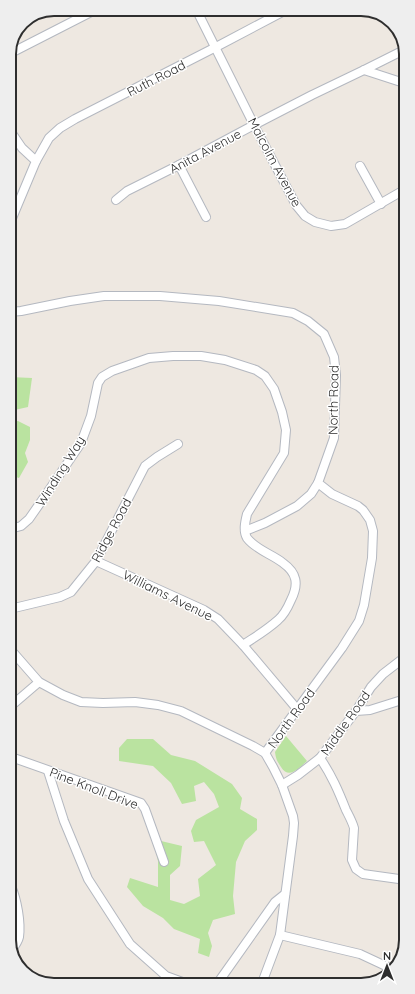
<svg xmlns="http://www.w3.org/2000/svg" width="415" height="994" font-family="Quicksand,sans-serif">
	<style>
		.green { fill: #bae3a0 }
		.lines { fill: none; stroke-linecap: round; stroke-linejoin: round }
		.minor-casing { stroke: #b4b8c0; stroke-width: 10 }
		.minor { stroke: #fff; stroke-width: 8 }
		.labels { text-anchor: middle; stroke-width: 3; stroke-linejoin: round; paint-order: stroke }
		.street-label { font-size: 13px; fill: #2e2e2e; stroke: #fff }
		.rim { fill: none; stroke: #2e2e2e; stroke-width: 2 }
	</style>
	<rect width="100%" height="100%" fill="#eee8e1"/>
	<g class="green">
		<path d="M 10,377 L 32,378 L 28,407 L 10,411 Z"/>
		<path d="M 18,421 L 30,427 L 30,440 L 25,453 L 28,462 L 19,478 L 10,475 L 10,422 Z"/>
		<path d="M 286,736 L 307,761 C 299,768 289,780 281,767 C 277,761 276,759 275,752 Z"/>
		<path d="M 127,739 L 153,739 L 171,755 L 195,761 L 232,784 L 242,798 L 240,809 L 257,819 L 257,830 L 245,841 L 236,862 L 233,896 L 235,914 L 213,920 L 208,933 L 212,946 L 209,957 L 198,953 L 200,939 L 174,929 L 163,918 L 143,906 L 127,887 L 130,878 L 158,887 L 158,861 L 155,848 L 161,841 L 182,846 L 180,866 L 170,875 L 170,900 L 184,904 L 200,896 L 198,879 L 216,865 L 204,841 L 194,842 L 191,831 L 196,820 L 219,807 L 214,794 L 204,782 L 194,786 L 196,801 L 182,804 L 171,783 L 153,766 L 119,761 L 119,748 Z"/>
	</g>
	<g class="lines">
		<g class="minor-casing">
			<g id="minor">
				<path d="M 196,9 L 254,125 L 296,205 L 305,216 L 315,222 L 331,226 L 345,224 L 404,190"/>
				<path d="M 9,54 L 97,9"/>
				<path d="M 364,70 L 404,83"/>
				<path d="M 9,129 L 22,148 L 36,161 L 10,223"/>
				<path d="M 36,161 L 49,138 L 60,128 L 75,119 L 216,47 L 288,9"/>
				<path d="M 179,165 L 206,217"/>
				<path d="M 360,166 L 381,204"/>
				<path d="M 116,200 L 127,191 L 179,165 L 254,125 L 312,95 L 364,70 L 404,50"/>
				<path d="M 10,312 L 21,311 L 70,301 L 104,296 L 160,296 L 219,301 L 293,313 L 308,321 L 324,334 L 334,357 L 336,375 L 334,438 L 318,483 L 332,494 L 358,506 L 363,510 L 370,520 L 373,531 L 372,558 L 364,605 L 359,621 L 342,648 L 265,753"/>
				<path d="M 10,529 L 21,526 L 29,519 L 45,496 L 81,443 L 91,416 L 98,383 L 102,377 L 112,371 L 149,358 L 173,356 L 201,356 L 225,360 L 256,370 L 265,376 L 274,389 L 282,412 L 286,430 L 284,453 L 247,514 C 245,522 243,531 247,538 C 256,550 272,554 283,563 C 297,573 299,584 291,600 C 288,607 284,615 278,620 C 267,630 255,637 243,645"/>
				<path d="M 245,531 L 265,523 L 297,506 L 311,494 L 318,483"/>
				<path d="M 96,561 L 204,610 L 218,619 L 243,645 L 297,709"/>
				<path d="M 10,609 L 60,597 L 71,592 L 96,561 L 145,466 L 157,457 L 178,444"/>
				<path d="M 11,650 L 39,682 L 63,695 L 81,702 L 103,703 L 135,702 L 158,705 L 181,711 L 253,746 L 265,753 L 273,767 L 282,785 L 293,816 L 294,823 L 293,836 L 280,935 L 262,983"/>
				<path d="M 11,706 L 39,682"/>
				<path d="M 356,711 L 370,710 L 405,699"/>
				<path d="M 11,757 L 141,803 L 145,809 L 164,862"/>
				<path d="M 320,758 C 332,776 338,790 346,810 C 349,816 352,821 354,828 L 352,860 L 356,869 L 363,874 L 406,880"/>
				<path d="M 48,771 L 64,821 L 88,879 L 130,944 L 166,976 L 188,984"/>
				<path d="M 282,785 L 298,775 L 320,758 L 356,711 L 371,687 L 383,674 L 405,657"/>
				<path d="M 11,886 C 17,900 21,922 19,937 C 18,942 14,947 11,951"/>
				<path d="M 280,935 L 360,954 L 390,968"/>
				<path d="M 217,984 L 275,902 L 285,894"/>
			</g>
		</g>
		<use href="#minor" class="minor"/>
	</g>
	<g class="labels">
		<g class="street-label">
			<text transform="translate(156 78) rotate(-27)" y="5">Ruth Road</text>
			<text transform="translate(205 151) rotate(-28)" y="5">Anita Avenue</text>
			<text transform="translate(275 162) rotate(62)" y="5">Malcolm Avenue</text>
			<text transform="translate(333 400) rotate(-89)" y="5">North Road</text>
			<text transform="translate(60 471) rotate(-58)" y="5">Winding Way</text>
			<text transform="translate(111 530) rotate(-62)" y="5">Ridge Road</text>
			<text transform="translate(168 595) rotate(26)" y="5">Williams Avenue</text>
			<text transform="translate(291 718) rotate(-54)" y="5">North Road</text>
			<text transform="translate(345 723) rotate(-55)" y="5">Middle Road</text>
			<text transform="translate(94 788) rotate(21)" y="5">Pine Knoll Drive</text>
		</g>
	</g>
	<path d="M0 0H415V994H0ZM54 16H361A38 38 0 0 1 399 54V940A38 38 0 0 1 361 978H54A38 38 0 0 1 16 940V54A38 38 0 0 1 54 16Z" fill="#eee" fill-rule="evenodd"/>
	<path class="rim" d="M54 16H361A38 38 0 0 1 399 54V940A38 38 0 0 1 361 978H54A38 38 0 0 1 16 940V54A38 38 0 0 1 54 16Z"/>
	<g transform="translate(387 966)" stroke="#ffffff" stroke-width="3" paint-order="stroke">
	<path d="M0-3L7 15L0 10L-7 15Z" fill="#2e2e2e"/>
	<text y="-6" font-size="11" font-weight="bold" text-anchor="middle" fill="#2e2e2e">N</text>
	</g>
</svg>
